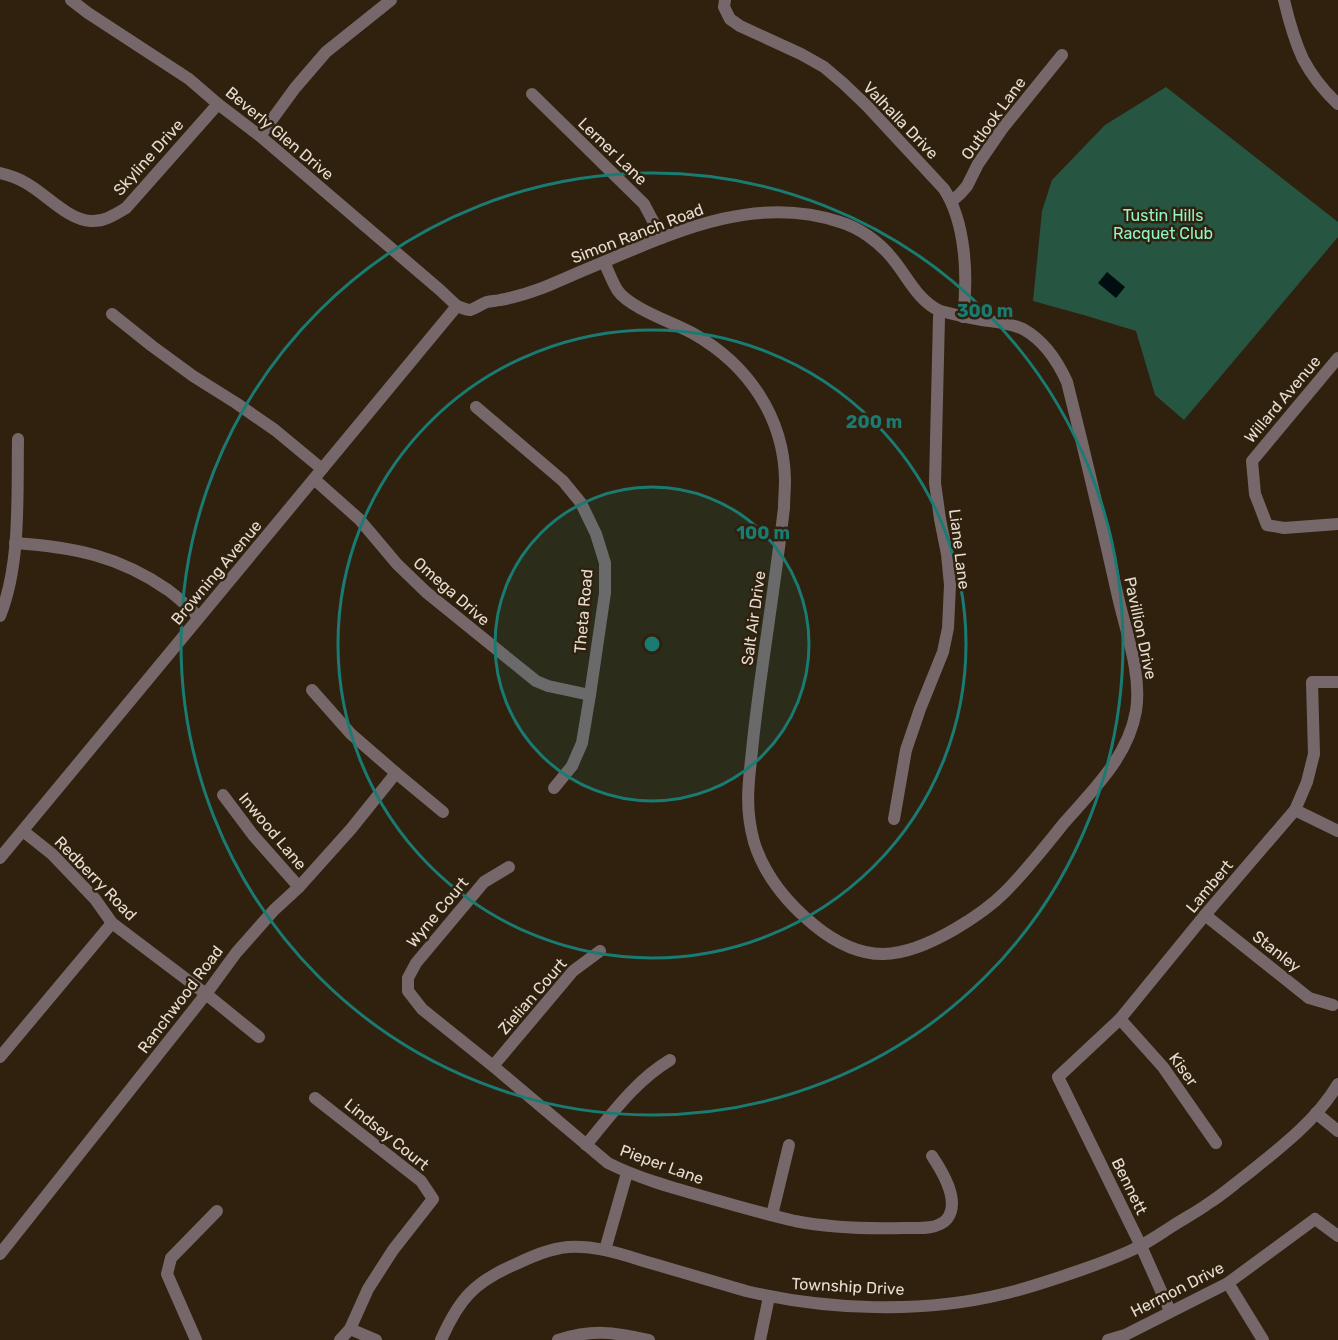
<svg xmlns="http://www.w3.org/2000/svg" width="1338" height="1340" font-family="Rubik,sans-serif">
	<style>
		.green { fill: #265542 }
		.water { fill: #000e11 }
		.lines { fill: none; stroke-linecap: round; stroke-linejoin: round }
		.minor { stroke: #76686a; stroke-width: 12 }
		.ring { fill: none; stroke: #1a7b73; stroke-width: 3 }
		.labels { text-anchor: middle; stroke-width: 5; stroke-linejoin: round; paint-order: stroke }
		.street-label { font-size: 16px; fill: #e6ddd1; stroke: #2f210e }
		.park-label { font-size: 16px; fill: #90f5c9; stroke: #2f210e }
		.centre { fill: #1a7b73; stroke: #2f210e; stroke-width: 3 }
		.ring-label { font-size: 18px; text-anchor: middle; font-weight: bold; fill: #1a7b73; stroke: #2f210e; stroke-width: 5; stroke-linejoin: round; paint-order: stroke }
	</style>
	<rect width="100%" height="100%" fill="#2f210e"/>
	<path class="green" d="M 1166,87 L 1338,222 L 1338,237 L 1184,420 L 1155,395 L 1136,331 L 1087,316 L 1033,301 L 1042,211 L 1052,180 L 1105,125 Z"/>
	<path class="water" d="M 1107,272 L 1125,287 L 1116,298 L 1098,283 Z"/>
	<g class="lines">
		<g class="minor">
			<path d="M 71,0 L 88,13 L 189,79 L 218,104 L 260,136 L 440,290 L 457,306"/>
			<path d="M 725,0 L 724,7 L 730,19 L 740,26 L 801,54 L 824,67 L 844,84 L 867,106 L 944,189 C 966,223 968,277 963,317"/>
			<path d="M 1284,0 C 1288,17 1296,44 1303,59 C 1311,74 1325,92 1338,104"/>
			<path d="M 532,94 L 644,204 L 662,238"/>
			<path d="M 260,136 L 295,88 L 326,52 L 391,0"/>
			<path d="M 0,173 C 9,175 18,178 26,183 C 46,194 68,220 91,221 C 104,222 116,214 126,208 L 218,104"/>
			<path d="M 952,201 L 960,194 L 967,186 L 978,164 L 1002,129 L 1062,55"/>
			<path d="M 457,306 C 460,307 466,310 470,310 C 475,309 481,304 487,302 C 491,301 496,301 500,300 C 529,295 555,283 582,271 C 665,237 749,192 840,222 C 860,228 879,242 892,258 C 908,277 917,300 940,311 C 954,314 968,318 982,320 C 995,322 1010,323 1023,329 C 1043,340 1058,362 1067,382 C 1085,454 1102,525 1118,597 C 1126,632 1142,675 1136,711 C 1128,757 1093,790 1064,823 C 1045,847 1026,871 1004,893 C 990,907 972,919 955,929 C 902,960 864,966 814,925 C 787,903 765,877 754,842 C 745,809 748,785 752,751 C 754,729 757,707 760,684 C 768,626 777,567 784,508 C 784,499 785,489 785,480 C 784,417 748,365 694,334 C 674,323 630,308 618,291 C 612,282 609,272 604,262"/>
			<path d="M 112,314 L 152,346 L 193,376 L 236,403 L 275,430 L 322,469"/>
			<path d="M 1338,358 L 1252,461 L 1255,494 L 1267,525 L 1284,528 L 1338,524"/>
			<path d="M 476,407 L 563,481 L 581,503 L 596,534 L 605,563 L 605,593 L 590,695 L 582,743 L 572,766 L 554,788"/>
			<path d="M 314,479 L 359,519 L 397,564 L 426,592 L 536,681 L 548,686 L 590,695"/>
			<path d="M 15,543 C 74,547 119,556 168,590 C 179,598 189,608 199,617"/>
			<path d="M 0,616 C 21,564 17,496 18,439"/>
			<path d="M 312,690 L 351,734 L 396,773 L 443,812"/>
			<path d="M 223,795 L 253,835 L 299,887"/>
			<path d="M 1295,810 L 1338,831"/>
			<path d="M 894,819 L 906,750 L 920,709 L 943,652 L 948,628 L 950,585 L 947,554 L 940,519 L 935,483 L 939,317 L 940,311"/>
			<path d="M 23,831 L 52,854 L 74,877 L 95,899 L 112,923 L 206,994 L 259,1037"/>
			<path d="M 0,858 L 457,306"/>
			<path d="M 509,867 L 484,882 L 416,963 L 408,978 L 408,991 L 422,1009 L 493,1066 L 608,1163 C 638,1178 670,1187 702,1196 C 733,1205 764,1214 795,1221 C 831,1228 867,1229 904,1228 C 916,1228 938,1230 947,1219 C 961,1201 942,1171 932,1156"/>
			<path d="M 1205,915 L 1309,998 L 1333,1005"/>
			<path d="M 1120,1019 L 1163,1067 L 1216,1143"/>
			<path d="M 0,1057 L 112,923"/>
			<path d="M 493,1066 L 573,971 L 600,951"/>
			<path d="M 315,1098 L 421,1181 L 433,1199 L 393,1250 L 368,1289 L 350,1329 L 340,1340"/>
			<path d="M 1316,1113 L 1338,1131"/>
			<path d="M 586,1145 C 612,1114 635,1081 670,1060"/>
			<path d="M 772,1215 L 789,1145"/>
			<path d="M 605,1250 L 627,1173"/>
			<path d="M 0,1254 L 206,994 L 236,953 L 274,910 L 299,887 L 351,829 L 396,773"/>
			<path d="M 1228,1283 L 1263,1340"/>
			<path d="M 1170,1311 L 1141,1246 L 1058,1077 L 1120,1019 L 1205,915 L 1295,810 L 1307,782 L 1314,754 L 1312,682 L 1338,682"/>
			<path d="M 350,1329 L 376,1340"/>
			<path d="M 196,1340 L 167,1274 L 171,1258 L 217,1211"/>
			<path d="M 441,1340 C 459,1299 474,1282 516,1264 C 533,1256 549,1249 568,1247 C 598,1245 626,1256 654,1264 C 685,1273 716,1282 746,1291 C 827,1310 922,1314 1003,1294 C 1029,1288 1055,1279 1081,1270 C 1101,1263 1121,1256 1140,1246 C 1150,1241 1160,1234 1171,1227 C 1183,1219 1197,1212 1209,1203 C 1222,1195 1233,1185 1245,1176 C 1279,1149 1316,1121 1338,1084"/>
			<path d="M 558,1340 C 593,1329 613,1332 649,1340"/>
			<path d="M 760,1340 L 769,1297"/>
			<path d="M 1108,1340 L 1125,1335 L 1228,1283 L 1315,1219 L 1338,1236"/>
		</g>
	</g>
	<circle cx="652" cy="644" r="157" fill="#1a7b73" fill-opacity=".12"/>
	<g class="ring">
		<circle cx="652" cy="644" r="157"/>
		<circle cx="652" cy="644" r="314"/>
		<circle cx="652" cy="644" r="471"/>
	</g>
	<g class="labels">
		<g class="street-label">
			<text transform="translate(993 118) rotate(-54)" y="6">Outlook Lane</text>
			<text transform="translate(901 120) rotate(46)" y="6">Valhalla Drive</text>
			<text transform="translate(280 133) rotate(40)" y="6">Beverly Glen Drive</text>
			<text transform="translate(613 151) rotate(44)" y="6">Lerner Lane</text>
			<text transform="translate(148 157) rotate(-48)" y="6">Skyline Drive</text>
			<text transform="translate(637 233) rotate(-21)" y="6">Simon Ranch Road</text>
			<text transform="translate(1282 399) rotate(-50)" y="6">Willard Avenue</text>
			<text transform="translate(960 549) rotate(83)" y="6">Liane Lane</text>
			<text transform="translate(216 572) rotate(-50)" y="6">Browning Avenue</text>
			<text transform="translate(452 591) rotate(41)" y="6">Omega Drive</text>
			<text transform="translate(583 611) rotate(-85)" y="6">Theta Road</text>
			<text transform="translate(753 618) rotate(-82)" y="6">Salt Air Drive</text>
			<text transform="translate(1141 628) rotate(78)" y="6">Pavillion Drive</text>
			<text transform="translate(273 831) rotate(50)" y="6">Inwood Lane</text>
			<text transform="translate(96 878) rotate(46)" y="6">Redberry Road</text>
			<text transform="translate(1209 886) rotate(-50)" y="6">Lambert</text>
			<text transform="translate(437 912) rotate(-50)" y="6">Wyne Court</text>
			<text transform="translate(1277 951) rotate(38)" y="6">Stanley</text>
			<text transform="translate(532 996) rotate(-49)" y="6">Zielian Court</text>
			<text transform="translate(180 999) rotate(-53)" y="6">Ranchwood Road</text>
			<text transform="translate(1184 1069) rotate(54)" y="6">Kiser</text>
			<text transform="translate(387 1134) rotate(39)" y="6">Lindsey Court</text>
			<text transform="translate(662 1164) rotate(20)" y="6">Pieper Lane</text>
			<text transform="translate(1130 1186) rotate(64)" y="6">Bennett</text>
			<text transform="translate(848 1286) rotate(3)" y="6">Township Drive</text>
			<text transform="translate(1177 1289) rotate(-27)" y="6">Hermon Drive</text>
		</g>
		<g class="park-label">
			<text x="1163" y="221">Tustin Hills<tspan x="1163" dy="18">Racquet Club</tspan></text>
		</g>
	</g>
	<circle cx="652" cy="644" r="9" class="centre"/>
	<g class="ring-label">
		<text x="985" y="317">300 m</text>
		<text x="874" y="428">200 m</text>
		<text x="763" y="539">100 m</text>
	</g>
</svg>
